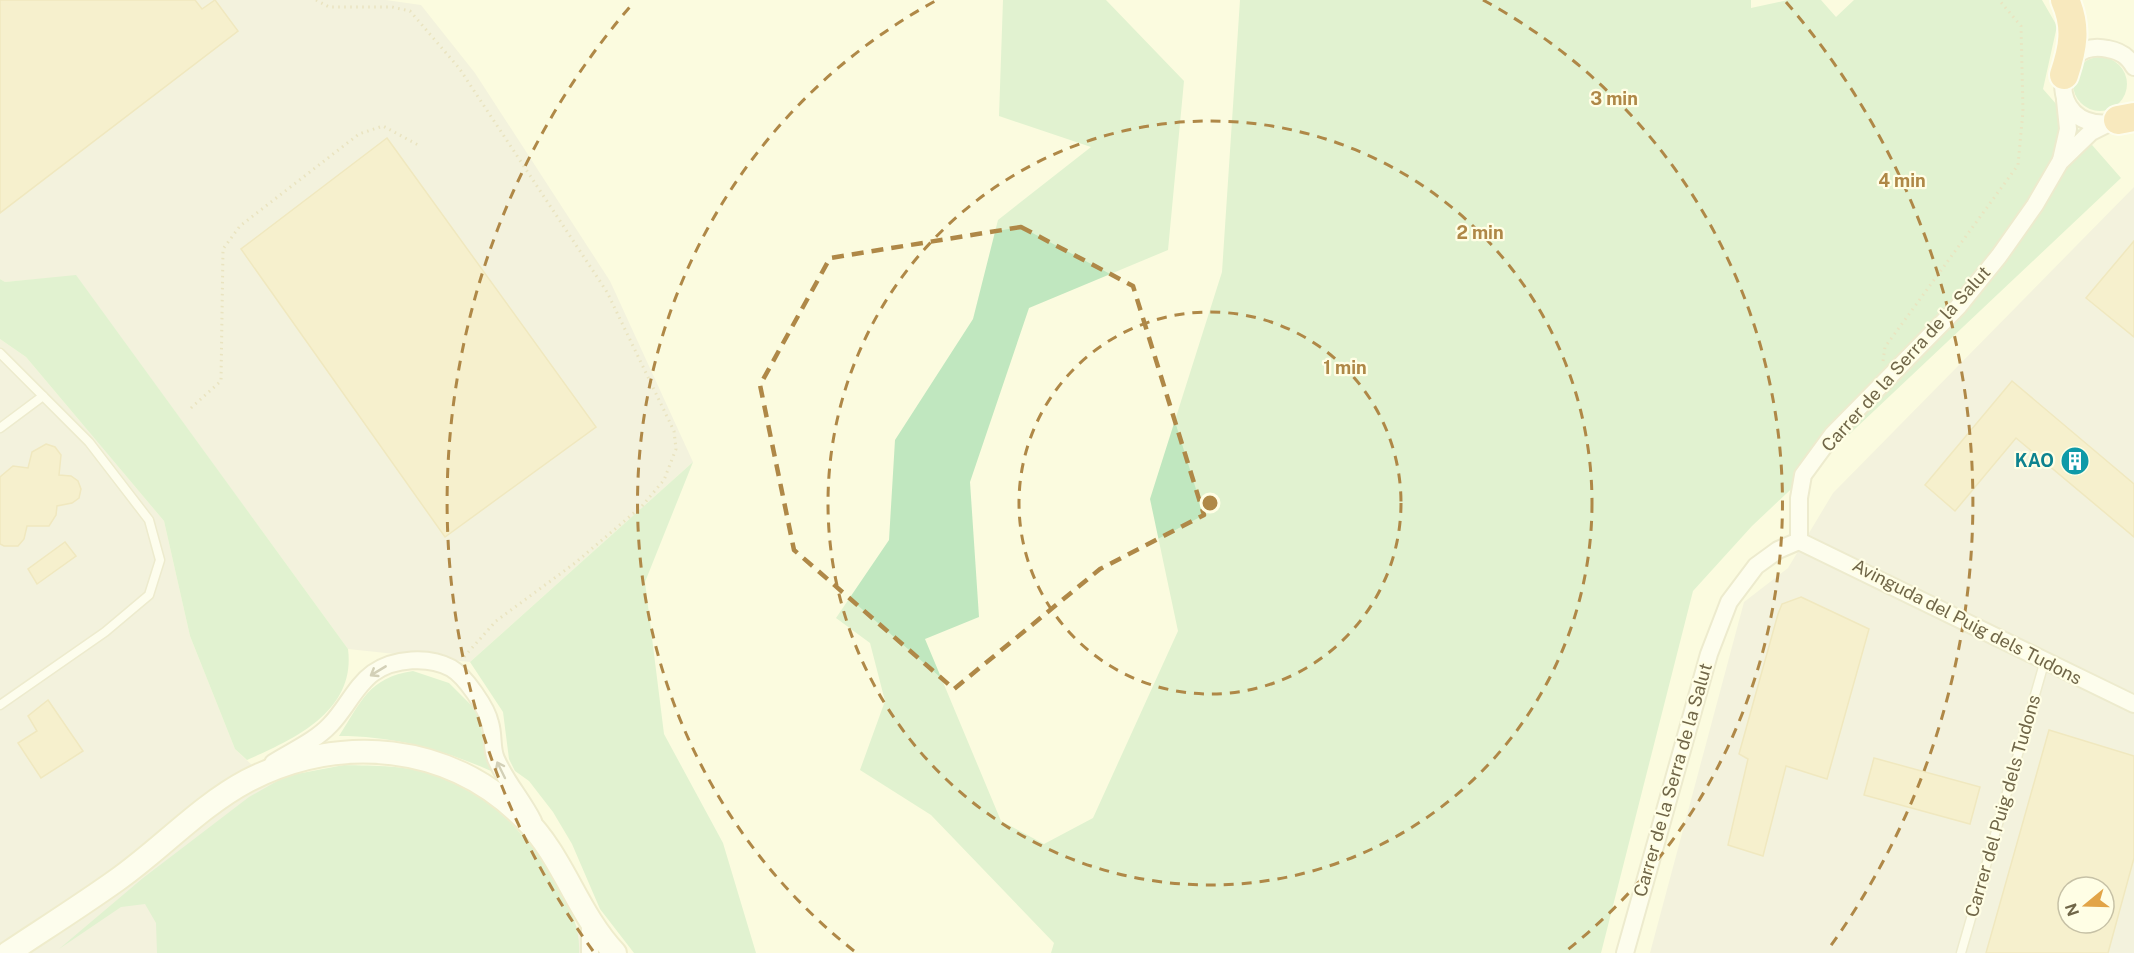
<svg xmlns="http://www.w3.org/2000/svg" width="2134" height="953" font-family="'Public Sans',sans-serif">
	<style>
		.industrial { fill: #e9e7db; fill-rule: evenodd }
		.green { fill: #c0e7bf }
		.building { fill: #f0e3b8; stroke: #e2d099; stroke-width: 1.5; fill-rule: evenodd }
		.lines { fill: none; stroke-linecap: round; stroke-linejoin: round }
		.lane-casing { stroke: #dcd7ba; stroke-width: 11 }
		.street-casing { stroke: #dcd7ba; stroke-width: 20 }
		.secondary-casing { stroke: #e0dab7; stroke-width: 26 }
		.highway-casing { stroke: #fff; stroke-width: 32 }
		.path { stroke: #d4c79c; stroke-width: 3; stroke-dasharray: 1.5 4.5; stroke-linecap: butt }
		.lane { stroke: #fff; stroke-width: 8 }
		.street { stroke: #fff; stroke-width: 16 }
		.secondary { stroke: #fff; stroke-width: 22 }
		.highway { stroke: #f4d397; stroke-width: 28 }
		.oneway { stroke: #a29c88 }
		.marked { fill: none; stroke: #af8847; stroke-width: 4.5; stroke-dasharray: 12 8; stroke-linejoin: round }
		.ring { fill: none; stroke: #af8847; stroke-width: 3; stroke-dasharray: 10 8 }
		.labels { text-anchor: middle; stroke-width: 4.5; stroke-linejoin: round; paint-order: stroke }
		.street-label { font-size: 18px; fill: #706648; stroke: #fffee5 }
		.culture-label { font-size: 18px; font-weight: bold; fill: #0d838f; stroke: #fffee5; text-anchor: end }
		.centre { fill: #af8847; stroke: #fffee5; stroke-width: 3 }
		.ring-label { font-size: 18px; text-anchor: middle; font-weight: bold; fill: #af8847; stroke: #fffee5; stroke-width: 4.5; stroke-linejoin: round; paint-order: stroke }
	</style>
	<rect width="100%" height="100%" fill="#fbfbdf"/>
	<g class="industrial">
		<path d="M 0,0 L 386,0 L 421,5 L 475,73 L 610,281 L 693,462 L 470,662 L 348,649 L 76,276 L 5,282 L 0,279 Z"/>
		<path d="M 2134,187 L 2134,953 L 1650,953 L 1744,602 L 1788,568 L 1833,493 ZM 2068,887 L 2104,887 L 2104,923 L 2068,923 Z"/>
		<path d="M 0,339 L 26,357 L 164,521 L 190,636 L 235,749 L 253,766 L 489,799 L 595,953 L 0,953 Z"/>
	</g>
	<g class="green">
		<path d="M 1003,0 L 1106,0 L 1184,81 L 1168,250 L 1029,308 L 970,482 L 979,617 L 925,639 L 1001,821 L 1044,844 L 1093,818 L 1178,631 L 1150,499 L 1222,272 L 1240,0 L 1751,0 L 1751,8 L 1788,0 L 1821,0 L 1836,17 L 1854,0 L 2042,0 L 2057,26 L 2043,89 L 2121,178 L 1752,526 L 1693,591 L 1601,953 L 1051,953 L 1054,943 L 931,815 L 860,770 L 885,701 L 870,643 L 836,618 L 889,540 L 895,440 L 973,319 L 998,220 L 1091,147 L 999,116 Z"/>
		<circle cx="2100" cy="84" r="27"/>
		<path d="M 76,275 L 348,649 C 356,711 295,739 247,760 L 235,749 L 190,636 L 164,521 L 26,357 L 0,339 L 0,279 L 5,282 Z"/>
		<path d="M 693,462 L 645,582 L 664,734 L 723,843 L 756,953 L 634,953 L 600,909 L 572,844 L 553,812 L 529,781 L 515,771 L 509,759 L 503,712 L 470,662 Z"/>
		<path d="M 413,671 L 449,683 L 477,711 L 491,771 C 441,749 394,736 339,736 C 362,701 368,678 413,671 Z"/>
		<path d="M 344,765 C 374,766 409,765 439,776 C 450,781 465,786 476,793 C 519,823 583,899 579,953 L 157,953 L 156,923 L 145,904 L 121,907 L 59,949 L 143,878 L 249,797 L 286,776 Z"/>
	</g>
	<g class="building">
		<path d="M 0,0 L 195,0 L 202,9 L 215,0 L 238,31 L 0,213 Z"/>
		<path d="M 387,138 L 596,427 L 445,537 L 241,249 Z"/>
		<path d="M 2134,241 L 2134,337 L 2086,298 Z"/>
		<path d="M 2012,381 L 2134,484 L 2134,537 L 2016,438 L 1955,511 L 1925,485 Z"/>
		<path d="M 46,444 L 55,447 L 61,455 L 59,475 L 71,476 L 78,481 L 81,489 L 79,498 L 72,503 L 57,506 L 56,515 L 49,526 L 27,526 L 24,539 L 18,546 L 4,546 L 0,544 L 0,477 L 13,466 L 28,468 L 32,452 Z"/>
		<path d="M 65,542 L 76,556 L 37,584 L 28,569 Z"/>
		<path d="M 1801,597 L 1869,629 L 1827,779 L 1786,766 L 1763,856 L 1728,845 L 1748,759 L 1739,754 L 1778,614 L 1782,604 Z"/>
		<path d="M 48,700 L 83,751 L 41,778 L 18,743 L 37,731 L 28,716 Z"/>
		<path d="M 2049,730 L 2134,756 L 2134,858 L 2108,953 L 1986,953 ZM 2068,887 L 2104,887 L 2104,923 L 2068,923 Z"/>
		<path d="M 1874,758 L 1980,787 L 1970,824 L 1864,795 Z"/>
	</g>
	<g class="lines">
		<g class="lane-casing">
			<g id="lane">
				<path d="M 0,353 L 89,442 L 149,520 L 160,560 L 149,595 L 105,632 L 0,705"/>
				<path d="M 0,428 L 43,396"/>
				<path d="M 1961,953 L 2045,660"/>
			</g>
		</g>
		<g class="street-casing">
			<g id="street">
				<path d="M 2110,123 C 2044,130 2052,36 2108,49 C 2120,51 2128,56 2134,67"/>
				<path d="M 2061,160 L 2068,129 L 2065,100"/>
				<path d="M 1799,541 L 2134,704"/>
				<path d="M 273,763 C 292,751 315,741 330,725 C 346,709 355,686 373,673 C 394,658 429,656 451,668 C 465,676 487,708 490,723 C 494,735 491,748 496,759 C 506,782 522,799 533,821"/>
				<path d="M 590,953 L 590,922"/>
				<path d="M 1625,953 L 1709,654 L 1729,602 L 1756,566 L 1778,550 L 1799,541 L 1799,498 L 1803,475 L 1833,434 L 1958,307 L 1999,256 L 2035,205 L 2060,162 L 2091,132 L 2111,122"/>
			</g>
		</g>
		<g class="secondary-casing">
			<path id="secondary" d="M 8,953 C 44,929 82,905 117,880 C 161,849 200,806 247,781 C 340,733 449,743 524,818 C 563,856 577,913 615,953"/>
		</g>
		<g class="highway-casing">
			<g id="highway">
				<path d="M 2064,75 C 2073,48 2077,27 2065,0"/>
				<path d="M 2118,120 L 2134,117"/>
			</g>
		</g>
		<g class="path">
			<path d="M 316,0 L 329,7 L 392,7 L 410,11 L 459,68 L 607,292 L 674,431 L 676,449 L 664,480 L 642,506 L 575,563 L 496,621 L 463,658"/>
			<path d="M 1883,361 L 1885,347 L 2018,165 L 2023,111 L 2021,26 L 1999,0"/>
			<path d="M 191,408 L 221,381 L 223,249 L 240,226 L 359,134 L 383,126 L 420,146"/>
		</g>
		<use href="#lane" class="lane"/>
		<use href="#street" class="street"/>
		<use href="#secondary" class="secondary"/>
		<use href="#highway" class="highway"/>
	</g>
	<defs><path id="oneway-shaft" d="M-6 0H5M1.5-3L5.5 0L1.5 3" fill="none" stroke-width="1.6" stroke-linecap="round" stroke-linejoin="round" transform="scale(1.5)"/></defs>
	<g class="oneway">
		<use href="#oneway-shaft" transform="translate(378 671) rotate(149)"/>
		<use href="#oneway-shaft" transform="translate(501 770) rotate(-116)"/>
	</g>
	<path d="M0 0H2134V953H0ZM 1021,227 L 1133,286 L 1204,515 L 1100,569 L 954,689 L 794,550 L 760,385 L 830,258 Z" fill="#fbfbdf" fill-opacity=".55" fill-rule="evenodd"/>
	<path class="marked" d="M 1021,227 L 1133,286 L 1204,515 L 1100,569 L 954,689 L 794,550 L 760,385 L 830,258 Z"/>
	<g class="ring">
		<circle cx="1210" cy="503" r="191"/>
		<circle cx="1210" cy="503" r="382"/>
		<path d="M854 951A572 572 0 0 1 937 0M1483 0A572 572 0 0 1 1566 951"/>
		<path d="M593 951A763 763 0 0 1 634 2M1786 2A763 763 0 0 1 1827 951"/>
	</g>
	<defs>
		<g id="building-disc" transform="scale(1.5)"><circle r="9.5" fill="#0f9aa8" stroke="#fffee5"/><path d="M-4-6H4V6H1V3H-1V6H-4ZM-2.5-4.3h1.7v1.8h-1.7ZM.8-4.3h1.7v1.8H.8ZM-2.5-1h1.7V.8h-1.7ZM.8-1h1.7V.8H.8Z" fill="#fff"/></g>
	</defs>
	<g fill-rule="evenodd">
		<use href="#building-disc" x="2075" y="461"/>
	</g>
	<g class="labels">
		<g class="street-label">
			<text transform="translate(1906 359) rotate(-48)" y="6">Carrer de la Serra de la Salut</text>
			<text transform="translate(1967 622) rotate(27)" y="6">Avinguda del Puig dels Tudons</text>
			<text transform="translate(1673 780) rotate(-74)" y="6">Carrer de la Serra de la Salut</text>
			<text transform="translate(2003 806) rotate(-74)" y="6">Carrer del Puig dels Tudons</text>
		</g>
		<g class="culture-label">
			<text x="2054" y="467">KAO</text>
		</g>
	</g>
	<circle cx="1210" cy="503" r="9" class="centre"/>
	<g class="ring-label">
		<text x="1614" y="105">3 min</text>
		<text x="1902" y="187">4 min</text>
		<text x="1480" y="239">2 min</text>
		<text x="1345" y="374">1 min</text>
	</g>
	<g transform="translate(2086 905) rotate(251)"><circle r="28" fill="#fffee5" stroke="#c6c1a6" stroke-width="1.5"/>
	<path d="M0-4.5L10 22L0 15L-10 22Z" fill="#e2a447"/>
	<text y="-9" font-size="16" font-weight="bold" text-anchor="middle" fill="#706648">N</text>
	</g>
</svg>
